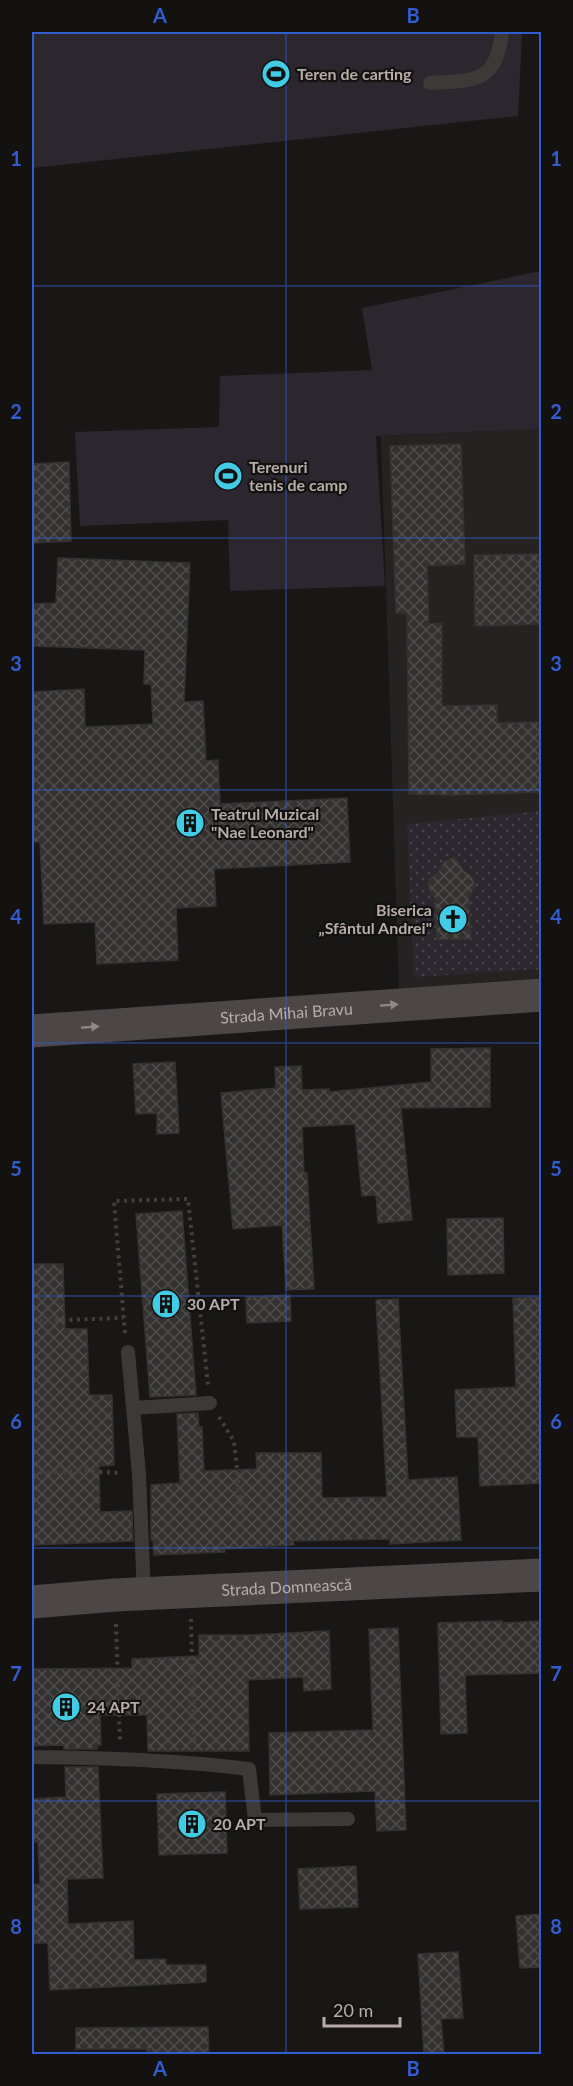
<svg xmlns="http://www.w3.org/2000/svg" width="573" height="2086" font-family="Lato,sans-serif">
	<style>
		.built { fill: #252322 }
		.grass { fill: url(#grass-dots) }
		.garden { fill: #2c262f }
		.building { fill: url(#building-cross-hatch); stroke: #343230; stroke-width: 1.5 }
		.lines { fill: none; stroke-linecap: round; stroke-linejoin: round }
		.path { stroke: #433f3d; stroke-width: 4; stroke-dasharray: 3 4.5; stroke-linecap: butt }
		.lane { stroke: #3d3937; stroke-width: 14 }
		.secondary { stroke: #4c4746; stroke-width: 33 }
		.oneway { fill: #928986 }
		.grid { fill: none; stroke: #345cd1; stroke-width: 1.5; stroke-opacity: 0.55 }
		.labels { text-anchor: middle; stroke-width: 4.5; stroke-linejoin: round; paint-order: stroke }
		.poi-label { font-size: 16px; font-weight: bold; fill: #b7aca9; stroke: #131211; text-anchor: start }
		.street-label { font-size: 16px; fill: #b7aca9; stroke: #131211 }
		.neatline { fill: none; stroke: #345cd1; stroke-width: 2 }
		.grid-label { font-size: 20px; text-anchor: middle; font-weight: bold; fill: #345cd1 }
	</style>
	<defs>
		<pattern id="grass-dots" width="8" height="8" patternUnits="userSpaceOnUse" patternTransform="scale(1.5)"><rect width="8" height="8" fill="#2c262f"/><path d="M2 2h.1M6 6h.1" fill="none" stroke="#48434a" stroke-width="1.8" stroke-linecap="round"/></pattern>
		<pattern id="building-cross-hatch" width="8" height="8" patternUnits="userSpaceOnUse" patternTransform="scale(1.5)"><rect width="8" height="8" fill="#343231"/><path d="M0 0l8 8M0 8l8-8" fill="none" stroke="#4f4d4c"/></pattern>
	</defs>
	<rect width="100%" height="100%" fill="#181716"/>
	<path class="built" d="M 541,429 L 541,978 L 399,989 L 381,436 Z"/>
	<path class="grass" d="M 541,811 L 541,969 L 414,977 L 407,824 Z"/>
	<g class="garden">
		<path d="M 32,32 L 522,32 L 518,116 L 32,168 Z"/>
		<path d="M 541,271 L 541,429 L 376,436 L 385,586 L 230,591 L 228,520 L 80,526 L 75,432 L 219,427 L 220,376 L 372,370 L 362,308 Z"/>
	</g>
	<g class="building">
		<path d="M 461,444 L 465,564 L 427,566 L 429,624 L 442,623 L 442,706 L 497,705 L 497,723 L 542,722 L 542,792 L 453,795 L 409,794 L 407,613 L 396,613 L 390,446 Z"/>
		<path d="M 69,462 L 71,541 L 32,543 L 32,464 Z"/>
		<path d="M 542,554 L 542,624 L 475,626 L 474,555 Z"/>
		<path d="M 58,558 L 190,563 L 184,702 L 203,701 L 206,761 L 218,760 L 220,804 L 347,798 L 350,862 L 214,869 L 216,906 L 176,908 L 178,960 L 97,964 L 95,922 L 44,924 L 40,842 L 32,842 L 32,692 L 84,689 L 85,727 L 153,724 L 151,684 L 144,684 L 145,650 L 32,646 L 32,604 L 56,603 Z"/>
		<path d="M 454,857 L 464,871 L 473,877 L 475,888 L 469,897 L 471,939 L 437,940 L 435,899 L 429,890 L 429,879 L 438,872 L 444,862 Z"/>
		<path d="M 490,1048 L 490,1107 L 401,1108 L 412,1220 L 378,1223 L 376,1195 L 362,1196 L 355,1124 L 302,1127 L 304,1173 L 307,1173 L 314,1289 L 286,1290 L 282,1225 L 233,1229 L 221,1093 L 276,1088 L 275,1067 L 301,1066 L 302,1090 L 329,1089 L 329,1092 L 431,1082 L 431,1049 Z"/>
		<path d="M 175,1062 L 179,1133 L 157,1134 L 157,1113 L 136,1114 L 133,1064 Z"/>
		<path d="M 182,1211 L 196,1395 L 150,1397 L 136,1214 Z"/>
		<path d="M 503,1218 L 504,1273 L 448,1275 L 447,1219 Z"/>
		<path d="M 32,1264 L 63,1264 L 65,1329 L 87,1329 L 89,1395 L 112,1395 L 114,1465 L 99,1466 L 100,1512 L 132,1511 L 133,1541 L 32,1545 Z"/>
		<path d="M 290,1295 L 291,1321 L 247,1323 L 246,1297 Z"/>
		<path d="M 542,1297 L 542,1483 L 480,1486 L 478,1437 L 457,1437 L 455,1390 L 516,1387 L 513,1298 Z"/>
		<path d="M 398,1299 L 408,1480 L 457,1477 L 461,1540 L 390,1544 L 390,1539 L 293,1541 L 294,1545 L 225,1549 L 225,1552 L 154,1555 L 153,1540 L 151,1540 L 151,1485 L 180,1483 L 177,1414 L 198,1413 L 199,1427 L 202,1427 L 204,1471 L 257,1469 L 256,1453 L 321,1453 L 322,1498 L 387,1497 L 376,1300 Z"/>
		<path d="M 502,1621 L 502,1623 L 542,1621 L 542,1673 L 465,1675 L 467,1733 L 441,1734 L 438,1623 Z"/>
		<path d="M 398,1628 L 406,1830 L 377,1831 L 375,1791 L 270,1795 L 269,1733 L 373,1730 L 369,1629 Z"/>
		<path d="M 329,1631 L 331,1689 L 304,1691 L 303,1677 L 248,1680 L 249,1751 L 148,1751 L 147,1715 L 100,1715 L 101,1745 L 97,1745 L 97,1749 L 64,1749 L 64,1745 L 32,1746 L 32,1669 L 132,1668 L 132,1659 L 199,1656 L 199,1635 L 247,1635 Z"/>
		<path d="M 65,1767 L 98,1767 L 103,1878 L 67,1879 L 68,1924 L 133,1921 L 134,1960 L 166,1959 L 166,1965 L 206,1965 L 206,1982 L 50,1990 L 48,1943 L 32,1943 L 32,1885 L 40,1884 L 38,1842 L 32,1842 L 32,1799 L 66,1797 Z"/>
		<path d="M 225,1792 L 227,1853 L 159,1855 L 157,1794 Z"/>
		<path d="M 356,1866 L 358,1907 L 300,1909 L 298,1869 Z"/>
		<path d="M 542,1914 L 542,1967 L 520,1968 L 516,1916 Z"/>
		<path d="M 458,1952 L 463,2018 L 441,2019 L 444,2055 L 424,2055 L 418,1954 Z"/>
		<path d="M 208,2027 L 209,2055 L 147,2055 L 147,2049 L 76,2049 L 76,2028 Z"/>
	</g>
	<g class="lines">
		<g class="path">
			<path d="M 32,1321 L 123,1318"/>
			<path d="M 125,1333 L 114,1201 L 188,1199 L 208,1385"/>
			<path d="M 219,1417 L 234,1441 L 241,1507"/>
			<path d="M 32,1473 L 83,1471 L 120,1473"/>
			<path d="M 191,1619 L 194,1746"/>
			<path d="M 116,1624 L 120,1742"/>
		</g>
		<g class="lane">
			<path d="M 430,83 C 475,80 496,84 502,32"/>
			<path d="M 128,1352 L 139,1474 L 144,1594"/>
			<path d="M 134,1408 L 210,1403"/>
			<path d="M 32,1757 C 105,1758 177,1760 249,1769 L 255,1820 L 348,1819"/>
		</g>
		<g class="secondary">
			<path id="s1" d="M 32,1031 L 542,995"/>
			<path id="s2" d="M 32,1602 L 115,1595 L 542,1575"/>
		</g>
	</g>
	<defs><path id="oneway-solid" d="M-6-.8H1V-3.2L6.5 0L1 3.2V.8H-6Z" transform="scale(1.5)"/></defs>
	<g class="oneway">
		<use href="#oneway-solid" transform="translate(389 1005) rotate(-4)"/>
		<use href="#oneway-solid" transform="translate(90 1027) rotate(-4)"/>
	</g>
	<path class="grid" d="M 286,32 L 286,2054M 32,286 L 542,286M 32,538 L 542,538M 32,790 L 542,790M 32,1043 L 542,1043M 32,1296 L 542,1296M 32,1548 L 542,1548M 32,1801 L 542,1801"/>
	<defs>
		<g id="stadium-disc" transform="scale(1.5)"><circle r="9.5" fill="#41cbe5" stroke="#131211"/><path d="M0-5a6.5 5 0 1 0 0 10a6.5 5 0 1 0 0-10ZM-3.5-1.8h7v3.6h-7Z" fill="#111"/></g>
		<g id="building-disc" transform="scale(1.5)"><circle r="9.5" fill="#41cbe5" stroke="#131211"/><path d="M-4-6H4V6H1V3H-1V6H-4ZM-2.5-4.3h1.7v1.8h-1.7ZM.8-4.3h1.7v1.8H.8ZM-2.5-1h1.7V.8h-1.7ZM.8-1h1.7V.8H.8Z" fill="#111"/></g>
		<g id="church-disc" transform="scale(1.5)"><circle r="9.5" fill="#41cbe5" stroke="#131211"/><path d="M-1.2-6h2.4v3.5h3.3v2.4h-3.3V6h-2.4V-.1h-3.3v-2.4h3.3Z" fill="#111"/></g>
	</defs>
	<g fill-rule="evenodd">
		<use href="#stadium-disc" x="276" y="74"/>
		<use href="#stadium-disc" x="228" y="476"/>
		<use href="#building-disc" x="190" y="823"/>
		<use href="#church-disc" x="453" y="919"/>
		<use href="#building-disc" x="166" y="1304"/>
		<use href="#building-disc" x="66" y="1707"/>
		<use href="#building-disc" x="192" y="1824"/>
	</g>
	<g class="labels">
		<g class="poi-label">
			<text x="297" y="80">Teren de carting</text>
			<text x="249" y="473">Terenuri<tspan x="249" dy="18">tenis de camp</tspan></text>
			<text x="211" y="820">Teatrul Muzical<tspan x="211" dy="18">"Nae Leonard"</tspan></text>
			<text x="432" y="916" text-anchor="end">Biserica<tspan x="432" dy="18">„Sfântul Andrei"</tspan></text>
			<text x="187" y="1310">30 APT</text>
			<text x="87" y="1713">24 APT</text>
			<text x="213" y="1830">20 APT</text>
		</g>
		<g class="street-label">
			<text dy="6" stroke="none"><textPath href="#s1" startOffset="255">Strada Mihai Bravu</textPath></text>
			<text dy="6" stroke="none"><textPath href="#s2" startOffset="255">Strada Domnească</textPath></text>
		</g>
	</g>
	<rect width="573" height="2086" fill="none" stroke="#131211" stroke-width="66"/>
	<path d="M324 2017v9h76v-9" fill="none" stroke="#b7aca9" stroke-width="3"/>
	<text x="333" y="2017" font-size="18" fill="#b7aca9" stroke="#131211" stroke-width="4.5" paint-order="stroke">20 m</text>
	<rect x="33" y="33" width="507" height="2020" class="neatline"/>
	<g class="grid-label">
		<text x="160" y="23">A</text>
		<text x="413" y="23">B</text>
		<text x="16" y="166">1</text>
		<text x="556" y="166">1</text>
		<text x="16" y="419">2</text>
		<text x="556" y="419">2</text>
		<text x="16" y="671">3</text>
		<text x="556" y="671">3</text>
		<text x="16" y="924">4</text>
		<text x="556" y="924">4</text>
		<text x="16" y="1176">5</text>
		<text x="556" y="1176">5</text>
		<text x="16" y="1429">6</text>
		<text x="556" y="1429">6</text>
		<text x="16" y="1681">7</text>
		<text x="556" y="1681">7</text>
		<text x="16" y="1934">8</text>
		<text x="556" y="1934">8</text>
		<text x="160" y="2076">A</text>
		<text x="413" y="2076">B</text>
	</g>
</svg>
